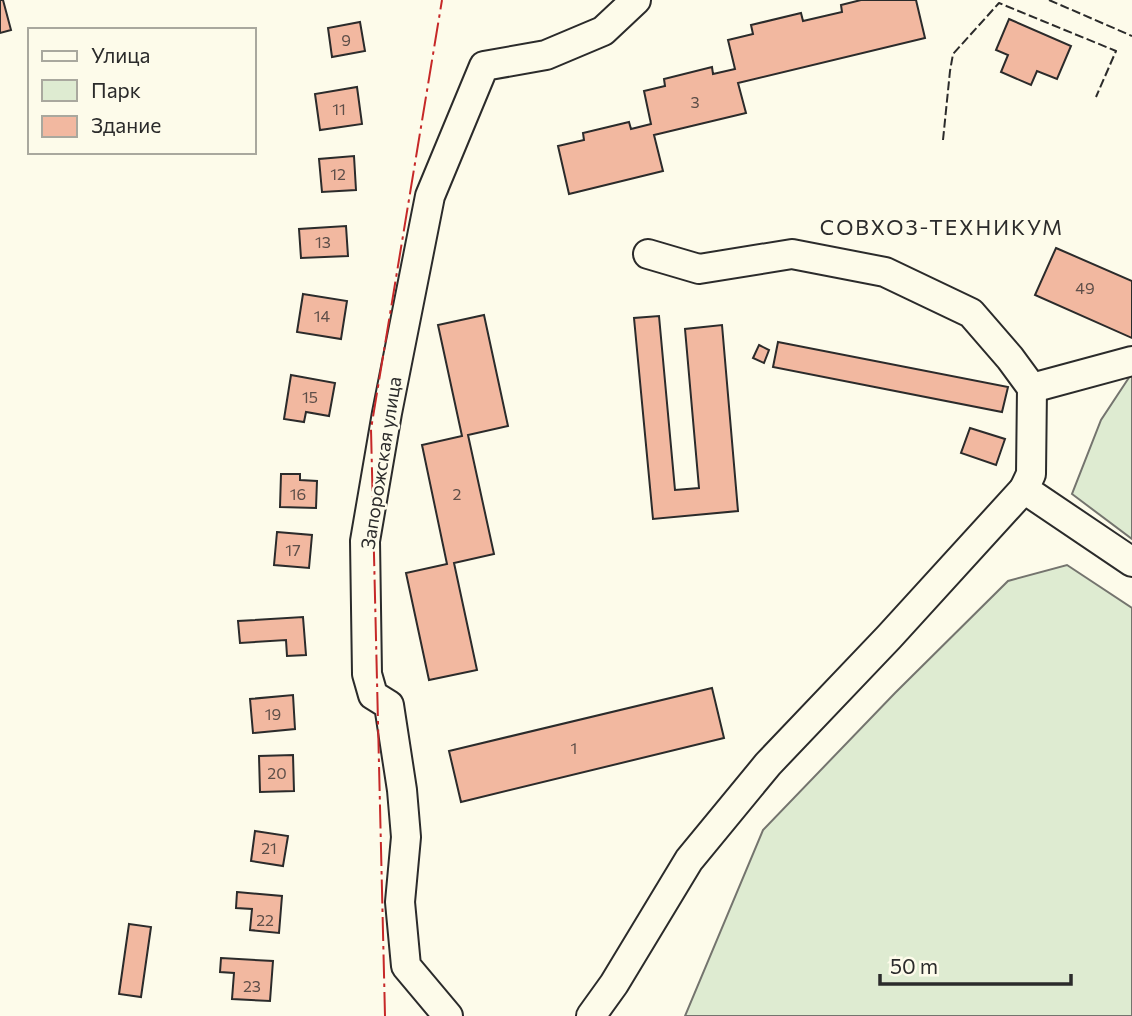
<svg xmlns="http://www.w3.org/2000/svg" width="1132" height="1016" font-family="Commissioner,sans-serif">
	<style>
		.green { fill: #deebd1; stroke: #74746e; stroke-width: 2 }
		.building { fill: #f2b8a0; stroke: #2b2b2b; stroke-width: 2 }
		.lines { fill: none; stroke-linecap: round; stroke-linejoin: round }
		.minor-casing { stroke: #2b2b2b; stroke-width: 32 }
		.minor { stroke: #fdfbea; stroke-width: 28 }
		.fence { stroke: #2b2b2b; stroke-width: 2; stroke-dasharray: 9 3.5; stroke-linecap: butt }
		.power { stroke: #c62828; stroke-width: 2; stroke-dasharray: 24 5 3.5 5; stroke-linecap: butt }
		.labels { text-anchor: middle; stroke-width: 5; stroke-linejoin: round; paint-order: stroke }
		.number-label { font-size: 16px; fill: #5d4e48 }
		.street-label { font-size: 19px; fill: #2b2b2b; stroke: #fdfbea }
		.neighbourhood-label { font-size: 21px; letter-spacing: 2px; fill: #2b2b2b; stroke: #fdfbea }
	</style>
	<rect width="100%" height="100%" fill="#fdfbea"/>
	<g class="green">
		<path d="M 1132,373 L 1132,539 L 1072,494 L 1101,420 Z"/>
		<path d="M 1067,565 L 1132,608 L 1132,1016 L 685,1016 L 763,830 L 895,693 L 1008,581 Z"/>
	</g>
	<g class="building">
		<path d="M 0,0 L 3,0 L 11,30 L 0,33 Z"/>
		<path d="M 861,0 L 916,0 L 925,38 L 738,83 L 746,113 L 654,135 L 663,171 L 569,194 L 558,146 L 584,140 L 583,133 L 629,122 L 631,129 L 651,124 L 644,91 L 665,86 L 664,79 L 712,67 L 713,74 L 735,69 L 728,40 L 753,34 L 751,25 L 801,13 L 803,21 L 842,12 L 841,5 Z"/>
		<path d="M 1009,19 L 1071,46 L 1057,79 L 1037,71 L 1031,85 L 1001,72 L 1008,55 L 996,50 Z"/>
		<path d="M 360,22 L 365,51 L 332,57 L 328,28 Z"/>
		<path d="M 357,87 L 362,124 L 320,130 L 315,94 Z"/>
		<path d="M 354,156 L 356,190 L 322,192 L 319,159 Z"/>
		<path d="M 346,226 L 348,256 L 301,258 L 299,229 Z"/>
		<path d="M 1056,248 L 1132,281 L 1132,338 L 1035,295 Z"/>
		<path d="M 303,294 L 347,301 L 341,339 L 297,332 Z"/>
		<path d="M 484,315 L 508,426 L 468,435 L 494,554 L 454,563 L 477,670 L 429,680 L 406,573 L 447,564 L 422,445 L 462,436 L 438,325 Z"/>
		<path d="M 659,316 L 675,490 L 699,488 L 685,329 L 722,325 L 738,511 L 653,519 L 634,318 Z"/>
		<path d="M 778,342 L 1008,387 L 1002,412 L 773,367 Z"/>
		<path d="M 759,345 L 769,350 L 764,363 L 753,358 Z"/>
		<path d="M 291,375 L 335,383 L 329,416 L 306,412 L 304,422 L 284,419 Z"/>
		<path d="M 970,428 L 1005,439 L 996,465 L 961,453 Z"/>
		<path d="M 281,474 L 300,474 L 300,480 L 317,481 L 316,508 L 280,507 Z"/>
		<path d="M 277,532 L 312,535 L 309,568 L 274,565 Z"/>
		<path d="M 303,617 L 306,655 L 287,656 L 286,640 L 240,643 L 238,621 Z"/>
		<path d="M 712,688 L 724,738 L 461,802 L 449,751 Z"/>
		<path d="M 293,695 L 295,729 L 253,733 L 250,699 Z"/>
		<path d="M 293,755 L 294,791 L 260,792 L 259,756 Z"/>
		<path d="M 255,831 L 288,836 L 283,866 L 251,861 Z"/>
		<path d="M 237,892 L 282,896 L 279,933 L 250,930 L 252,909 L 236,908 Z"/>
		<path d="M 129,924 L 151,927 L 141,997 L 119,994 Z"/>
		<path d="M 221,958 L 273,961 L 270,1001 L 232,999 L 234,973 L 220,972 Z"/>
	</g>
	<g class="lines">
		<g class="minor-casing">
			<g id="minor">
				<path d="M 648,254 L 699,269 L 792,254 L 885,272 L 971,313 L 1010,358 L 1032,388 L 1031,474 L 1024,489 L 1132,562"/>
				<path d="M 1032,388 L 1132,361"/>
				<path d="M 448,1016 L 406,966 L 400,902 L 406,837 L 402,790 L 389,705 L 373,695 L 367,674 L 365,541 L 387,413 L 430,196 L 484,66 L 546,55 L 603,31 L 636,0"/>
				<path d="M 591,1016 L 614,984 L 689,860 L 768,764 L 889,637 L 1024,489"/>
			</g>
		</g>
		<use href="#minor" class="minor"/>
		<g class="fence">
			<path d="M 1049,0 L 1132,36"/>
			<path d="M 943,140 L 950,71 L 953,54 L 999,3 L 1116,51 L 1096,97"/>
		</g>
		<path class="power" d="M 385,1016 L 371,429 L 442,0"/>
	</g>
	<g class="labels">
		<g class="number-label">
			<text x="346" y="46">9</text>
			<text x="695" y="108">3</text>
			<text x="339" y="115">11</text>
			<text x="338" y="180">12</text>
			<text x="323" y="248">13</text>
			<text x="1085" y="294">49</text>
			<text x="322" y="322">14</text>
			<text x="310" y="403">15</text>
			<text x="298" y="500">16</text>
			<text x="457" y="500">2</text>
			<text x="293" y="556">17</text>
			<text x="273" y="720">19</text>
			<text x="574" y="754">1</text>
			<text x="277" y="779">20</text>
			<text x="269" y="854">21</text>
			<text x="265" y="926">22</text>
			<text x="252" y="992">23</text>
		</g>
		<g class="street-label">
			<text transform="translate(381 463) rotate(-81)" y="7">Запорожская улица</text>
		</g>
		<g class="neighbourhood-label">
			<text x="942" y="235">СОВХОЗ-ТЕХНИКУМ</text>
		</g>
	</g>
	<rect x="28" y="28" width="228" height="126" fill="#fdfbea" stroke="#a9a89e" stroke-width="2"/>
	<rect x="42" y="51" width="35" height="10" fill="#fdfbea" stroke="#a9a89e" stroke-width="2"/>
	<text x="91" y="63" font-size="21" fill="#2b2b2b">Улица</text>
	<rect x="42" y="80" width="35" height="21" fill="#deebd1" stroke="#a9a89e" stroke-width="2"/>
	<text x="91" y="98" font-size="21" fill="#2b2b2b">Парк</text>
	<rect x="42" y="116" width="35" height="21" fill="#f2b8a0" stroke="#a9a89e" stroke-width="2"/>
	<text x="91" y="133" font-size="21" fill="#2b2b2b">Здание</text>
	<path d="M880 974v10h191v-10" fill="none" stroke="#2b2b2b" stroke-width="3.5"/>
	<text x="890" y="974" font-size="21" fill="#2b2b2b" stroke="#fdfbea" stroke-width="5" paint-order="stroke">50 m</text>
</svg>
